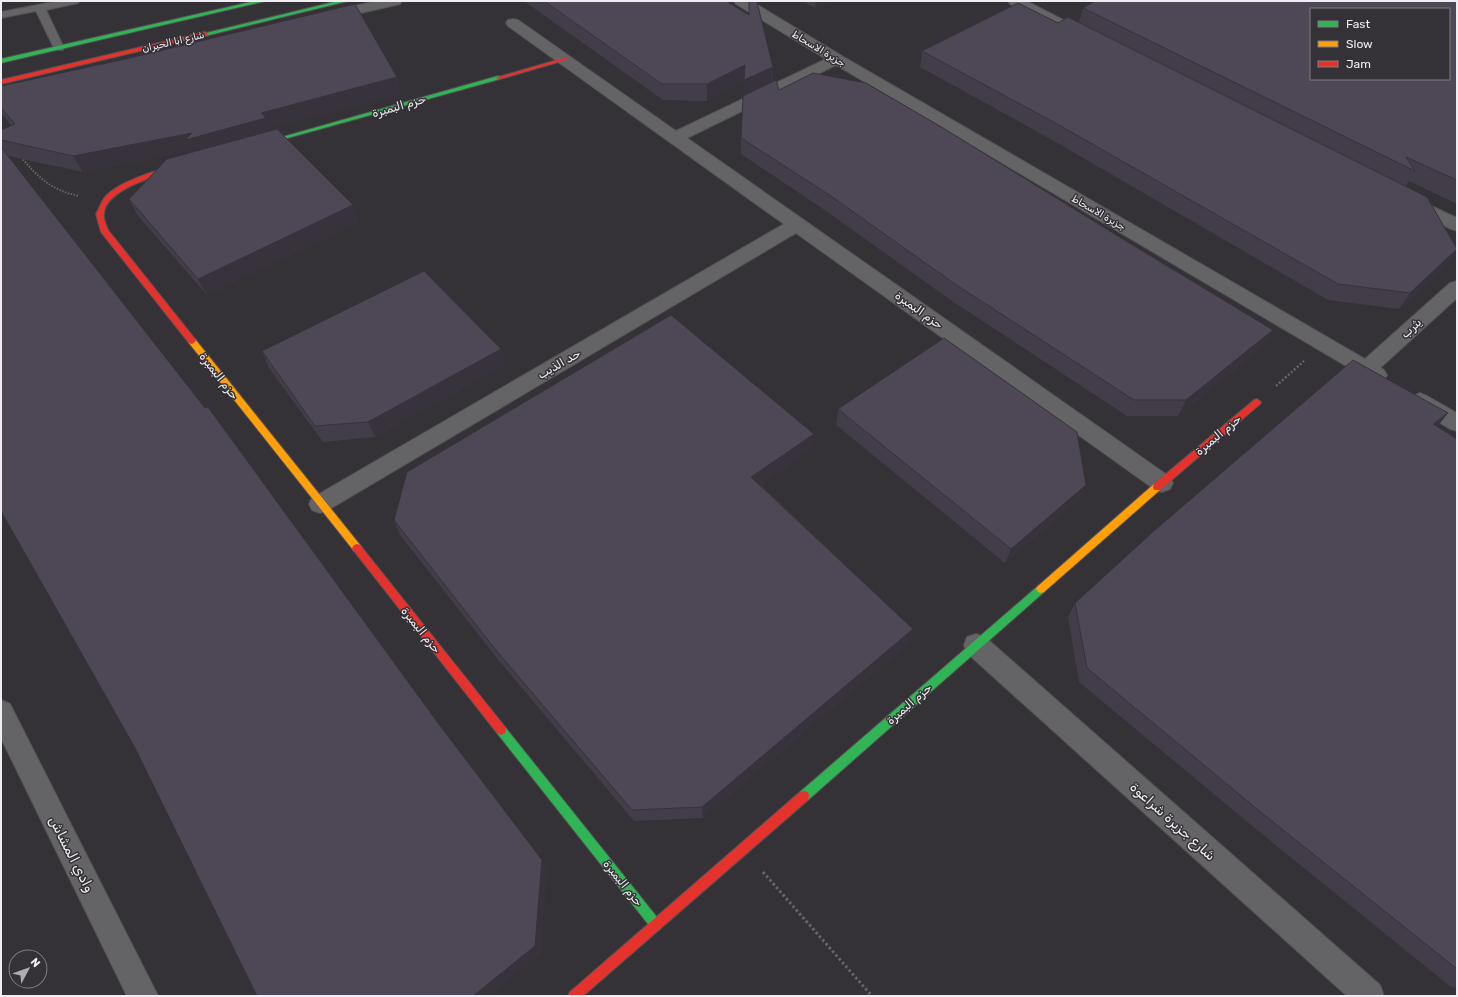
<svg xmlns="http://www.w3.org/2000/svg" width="1458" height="997" font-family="Rubik,Vazirmatn,sans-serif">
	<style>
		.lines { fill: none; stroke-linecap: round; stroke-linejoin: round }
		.lane-casing { stroke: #535154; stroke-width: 2 }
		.street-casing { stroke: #535154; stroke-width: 2 }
		.fast-casing { stroke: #535154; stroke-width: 2 }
		.slow-casing { stroke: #535154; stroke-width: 2 }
		.jam-casing { stroke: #535154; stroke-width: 2 }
		.path-far2 { stroke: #666567; stroke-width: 2; stroke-dasharray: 1.5 1.5; stroke-linecap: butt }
		.path-far1 { stroke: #666567; stroke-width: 2.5; stroke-dasharray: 2 2; stroke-linecap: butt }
		.path { stroke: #666567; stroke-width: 3; stroke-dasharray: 2.5 2.5; stroke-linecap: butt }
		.lane { fill: #646366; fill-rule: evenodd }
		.street { fill: #646366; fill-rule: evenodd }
		.fast { fill: #30b455; fill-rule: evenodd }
		.slow { fill: #ff9f0a; fill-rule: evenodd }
		.jam { fill: #e5322d; fill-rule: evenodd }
		.wall { fill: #433d49 }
		.shaded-wall { fill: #37323c }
		.building { fill: #4e4755; stroke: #37323c; fill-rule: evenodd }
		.labels { text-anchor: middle; stroke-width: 3; stroke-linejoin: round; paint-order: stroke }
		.far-street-label { font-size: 10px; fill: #f0eef2; stroke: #343137 }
		.street-label { font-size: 12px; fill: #f0eef2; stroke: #343137 }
		.near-street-label { font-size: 14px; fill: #f0eef2; stroke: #343137 }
	</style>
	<rect width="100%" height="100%" fill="#343236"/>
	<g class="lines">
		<g class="lane-casing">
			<path id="lane" d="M 58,1 L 79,1 L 78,3 L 46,10 L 64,48 L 63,50 L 55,50 L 54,48 L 36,11 L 1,18 L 1,12 Z"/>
		</g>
		<g class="street-casing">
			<g id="street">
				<path d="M 376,1 L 402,1 L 400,4 L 330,20 L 325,19 L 323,16 L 325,13 Z"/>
				<path d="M 734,1 L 751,1 L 842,56 L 1365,359 L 1450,283 L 1457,281 L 1457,298 L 1380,368 L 1384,370 L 1387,375 L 1384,380 L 1377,382 L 1370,380 L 836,65 L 687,138 L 1170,477 L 1173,483 L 1170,489 L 1162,492 L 1154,489 L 796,233 L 328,510 L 320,513 L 312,510 L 309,504 L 312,498 L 784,224 L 508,26 L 506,23 L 508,20 L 513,19 L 518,20 L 676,131 L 826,59 L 736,4 Z"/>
				<path d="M 1008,1 L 1026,1 L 1091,34 L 1093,37 L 1091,40 L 1086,41 L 1081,40 L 1010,4 Z"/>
				<path d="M 1412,197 L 1457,218 L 1457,231 L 1451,229 L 1406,206 L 1403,202 L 1406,198 Z"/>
				<path d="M 1420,393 L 1427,396 L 1457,413 L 1457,431 L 1450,429 L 1413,406 L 1410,401 L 1413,396 Z"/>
				<path d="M 976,634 L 985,637 L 1380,985 L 1384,996 L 1347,996 L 967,653 L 964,645 L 967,637 Z"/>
				<path d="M 1,700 L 10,704 L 158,996 L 127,996 L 1,738 Z"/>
			</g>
		</g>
		<g class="fast-casing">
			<g id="fast">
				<path d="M 255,1 L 266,1 L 1,63 L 1,59 Z"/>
				<path d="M 338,1 L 348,1 L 205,36 L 202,34 Z"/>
				<path d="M 498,76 L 500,77 L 500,79 L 259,146 L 257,147 L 254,145 Z"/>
				<path d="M 1041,585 L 1044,586 L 1046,589 L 1044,592 L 808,800 L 804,801 L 800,800 L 799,796 L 800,792 L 1038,586 Z"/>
				<path d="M 501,725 L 505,727 L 660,921 L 662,925 L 660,929 L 656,931 L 652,929 L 497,733 L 496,730 L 497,727 Z"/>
			</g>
		</g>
		<g class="slow-casing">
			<g id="slow">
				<path d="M 192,338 L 195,339 L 360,545 L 362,548 L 360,551 L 357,552 L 354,551 L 189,343 L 188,341 Z"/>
				<path d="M 1157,483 L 1160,484 L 1161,487 L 1160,490 L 1044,592 L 1041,593 L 1038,592 L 1036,589 L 1038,586 L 1154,484 Z"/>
			</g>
		</g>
		<g class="jam-casing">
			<g id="jam">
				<path d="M 205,32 L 208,34 L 207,35 L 1,84 L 1,80 Z"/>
				<path d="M 564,58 L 569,59 L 500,79 L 495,78 Z"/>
				<path d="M 181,164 L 184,166 L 183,167 C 163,174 105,188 104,214 C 103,219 106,225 108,230 L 195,339 L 196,341 L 192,344 L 189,343 L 101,232 L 96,214 C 99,209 101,202 105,197 C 119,181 160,169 181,164 Z"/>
				<path d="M 1257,399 L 1261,402 L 1260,404 L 1160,490 L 1154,490 L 1153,487 L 1154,484 L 1254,400 Z"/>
				<path d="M 357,544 L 360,545 L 505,727 L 506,730 L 505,733 L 501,735 L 497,733 L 354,551 L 352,548 L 354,545 Z"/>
				<path d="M 804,791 L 808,792 L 809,796 L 808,800 L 583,996 L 568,996 L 570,992 L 800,792 Z"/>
			</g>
		</g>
		<path class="path-far2" d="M 21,157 C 37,177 53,191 79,196"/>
		<path class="path-far1" d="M 1276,386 L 1304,361"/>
		<path class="path" d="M 763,872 L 872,996"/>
		<use href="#lane" class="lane"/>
		<use href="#street" class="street"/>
		<use href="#fast" class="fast"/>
		<use href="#slow" class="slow"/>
		<use href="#jam" class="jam"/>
	</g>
	<g class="wall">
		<path d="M 524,1 L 726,1 L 773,67 L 773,82 L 779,90 L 1126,241 L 1273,330 L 1264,346 L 1178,416 L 1127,416 L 952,301 L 826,211 L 741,154 L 741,138 L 744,95 L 744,82 L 707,101 L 663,100 Z"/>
		<path d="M 802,1 L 831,1 L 815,8 Z"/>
		<path d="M 1457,1 L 1457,204 L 1409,181 L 1406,186 L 1457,249 L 1446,265 L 1399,309 L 1328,300 L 1054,141 L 920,67 L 922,51 L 1058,23 L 1079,22 L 1083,8 Z"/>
		<path d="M 397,77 L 401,94 L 270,128 L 271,130 L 359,222 L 207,295 L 138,216 L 129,199 L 191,152 L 190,151 L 83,172 L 8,156 L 438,723 L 547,870 L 540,955 L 134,746 L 1,511 L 1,130 L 12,126 L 1,113 L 1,86 Z"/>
		<path d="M 501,349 L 505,365 L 375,437 L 323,442 L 269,368 L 262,351 Z"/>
		<path d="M 838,409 L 1086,485 L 1079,500 L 1005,563 L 836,425 Z"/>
		<path d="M 1448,413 L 1437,427 L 1457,439 L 1457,988 L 1451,987 L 1251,825 L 1079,682 L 1068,617 L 1075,603 Z"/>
		<path d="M 812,449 L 761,485 L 913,629 L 909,643 L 703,818 L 634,821 L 500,662 L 400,535 L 394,520 Z"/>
	</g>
	<g class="shaded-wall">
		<path d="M 816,1 L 831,1 L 815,8 Z"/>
		<path d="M 745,65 L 773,67 L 772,83 L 744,97 L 744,82 L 707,101 L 707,84 Z"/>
		<path d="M 397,77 L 401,94 L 270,128 L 272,134 L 193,156 L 190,151 L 83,172 L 73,156 L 261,113 Z"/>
		<path d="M 353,205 L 359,222 L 207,295 L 198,279 Z"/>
		<path d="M 1457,249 L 1446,265 L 1399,309 L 1410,293 Z"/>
		<path d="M 1273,330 L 1264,346 L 1178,416 L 1186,400 Z"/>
		<path d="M 501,349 L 505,365 L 375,437 L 368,422 Z"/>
		<path d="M 1448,413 L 1435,429 L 1433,424 Z"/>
		<path d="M 814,434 L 812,449 L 751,492 L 751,477 Z"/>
		<path d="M 1086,485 L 1079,500 L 1005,563 L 1011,549 Z"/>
		<path d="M 913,629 L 909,643 L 703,818 L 702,807 Z"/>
		<path d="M 542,860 L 547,870 L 540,955 L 489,996 L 473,996 Z"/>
	</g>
	<g class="building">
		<path d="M 544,1 L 726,1 L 749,15 L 749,1 L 754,1 L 757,2 L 773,67 L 744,80 L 745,65 L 707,84 L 662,84 Z"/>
		<path d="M 1095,1 L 1457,1 L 1457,180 L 1406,157 L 1415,171 L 1083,8 ZM 1311,9 L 1449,9 L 1449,79 L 1311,79 Z"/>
		<path d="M 1018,3 L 1058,23 L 1068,17 L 1427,197 L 1457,249 L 1410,293 L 1338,284 L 1059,125 L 922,51 Z"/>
		<path d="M 355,4 L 397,77 L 261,113 L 266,118 L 185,140 L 192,133 L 73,156 L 1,140 L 1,130 L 15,124 L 1,108 L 1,86 L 121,60 Z"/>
		<path d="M 813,73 L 866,83 L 943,128 L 1126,241 L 1273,330 L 1186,400 L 1134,400 L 955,284 L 828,194 L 741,138 L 743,96 L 776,80 L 779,90 Z"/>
		<path d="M 277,129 L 353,205 L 198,279 L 129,199 L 167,159 Z"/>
		<path d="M 1,147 L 205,408 L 208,407 L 438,723 L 542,860 L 535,946 L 473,996 L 257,996 L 134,746 L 1,511 Z"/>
		<path d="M 424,271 L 501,349 L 368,422 L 315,426 L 262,351 Z"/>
		<path d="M 671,315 L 814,434 L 751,477 L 913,629 L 702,807 L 632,810 L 495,649 L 394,520 L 407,472 Z"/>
		<path d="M 944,338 L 1077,432 L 1086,485 L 1011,549 L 838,409 Z"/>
		<path d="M 1353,360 L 1448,413 L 1433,424 L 1457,439 L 1457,969 L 1263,814 L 1087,668 L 1075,603 L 1155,530 Z"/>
	</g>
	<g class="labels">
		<g class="far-street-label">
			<text transform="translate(173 41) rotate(-13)" y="4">شارع ابا الحيران</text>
			<text transform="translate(819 48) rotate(31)" y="4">جزيرة الاسحاط</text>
			<text transform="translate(1099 212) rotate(30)" y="4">جزيرة الاسحاط</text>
		</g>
		<g class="street-label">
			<text transform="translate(399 106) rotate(-16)" y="4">حزم البمبرة</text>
			<text transform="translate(919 310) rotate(35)" y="4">حزم البمبرة</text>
			<text transform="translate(1411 328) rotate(-42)" y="4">يثرب</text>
			<text transform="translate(559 364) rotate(-30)" y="4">حد الذيب</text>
			<text transform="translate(219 376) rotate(52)" y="4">حزم البمبرة</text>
			<text transform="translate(1218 435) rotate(-40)" y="4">حزم البمبرة</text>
			<text transform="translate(421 630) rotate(51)" y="4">حزم البمبرة</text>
			<text transform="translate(909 704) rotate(-41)" y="4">حزم البمبرة</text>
			<text transform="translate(623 883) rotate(51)" y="4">حزم البمبرة</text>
		</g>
		<g class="near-street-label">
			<text transform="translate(1173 821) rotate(42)" y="5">شارع جزيرة شراعوة</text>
			<text transform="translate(72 854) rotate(63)" y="5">وادي المشاش</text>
		</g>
	</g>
	<rect width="1458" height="997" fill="none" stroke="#f0eef2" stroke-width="4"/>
	<rect x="1310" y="8" width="140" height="72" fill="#343137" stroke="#7f7d82"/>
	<rect x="1318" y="21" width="20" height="6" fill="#30b455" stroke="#7f7d82"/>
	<text x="1346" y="28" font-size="12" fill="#f0eef2">Fast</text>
	<rect x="1318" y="41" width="20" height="6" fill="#ff9f0a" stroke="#7f7d82"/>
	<text x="1346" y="48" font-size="12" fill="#f0eef2">Slow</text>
	<rect x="1318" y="61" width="20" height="6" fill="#e5322d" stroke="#7f7d82"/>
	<text x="1346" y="68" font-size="12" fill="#f0eef2">Jam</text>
	<g transform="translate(28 969) rotate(49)"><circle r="19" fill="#343137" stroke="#7f7d82"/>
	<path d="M0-3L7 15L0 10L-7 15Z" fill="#aeacb0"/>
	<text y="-6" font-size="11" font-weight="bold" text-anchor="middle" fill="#f0eef2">N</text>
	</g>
</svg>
